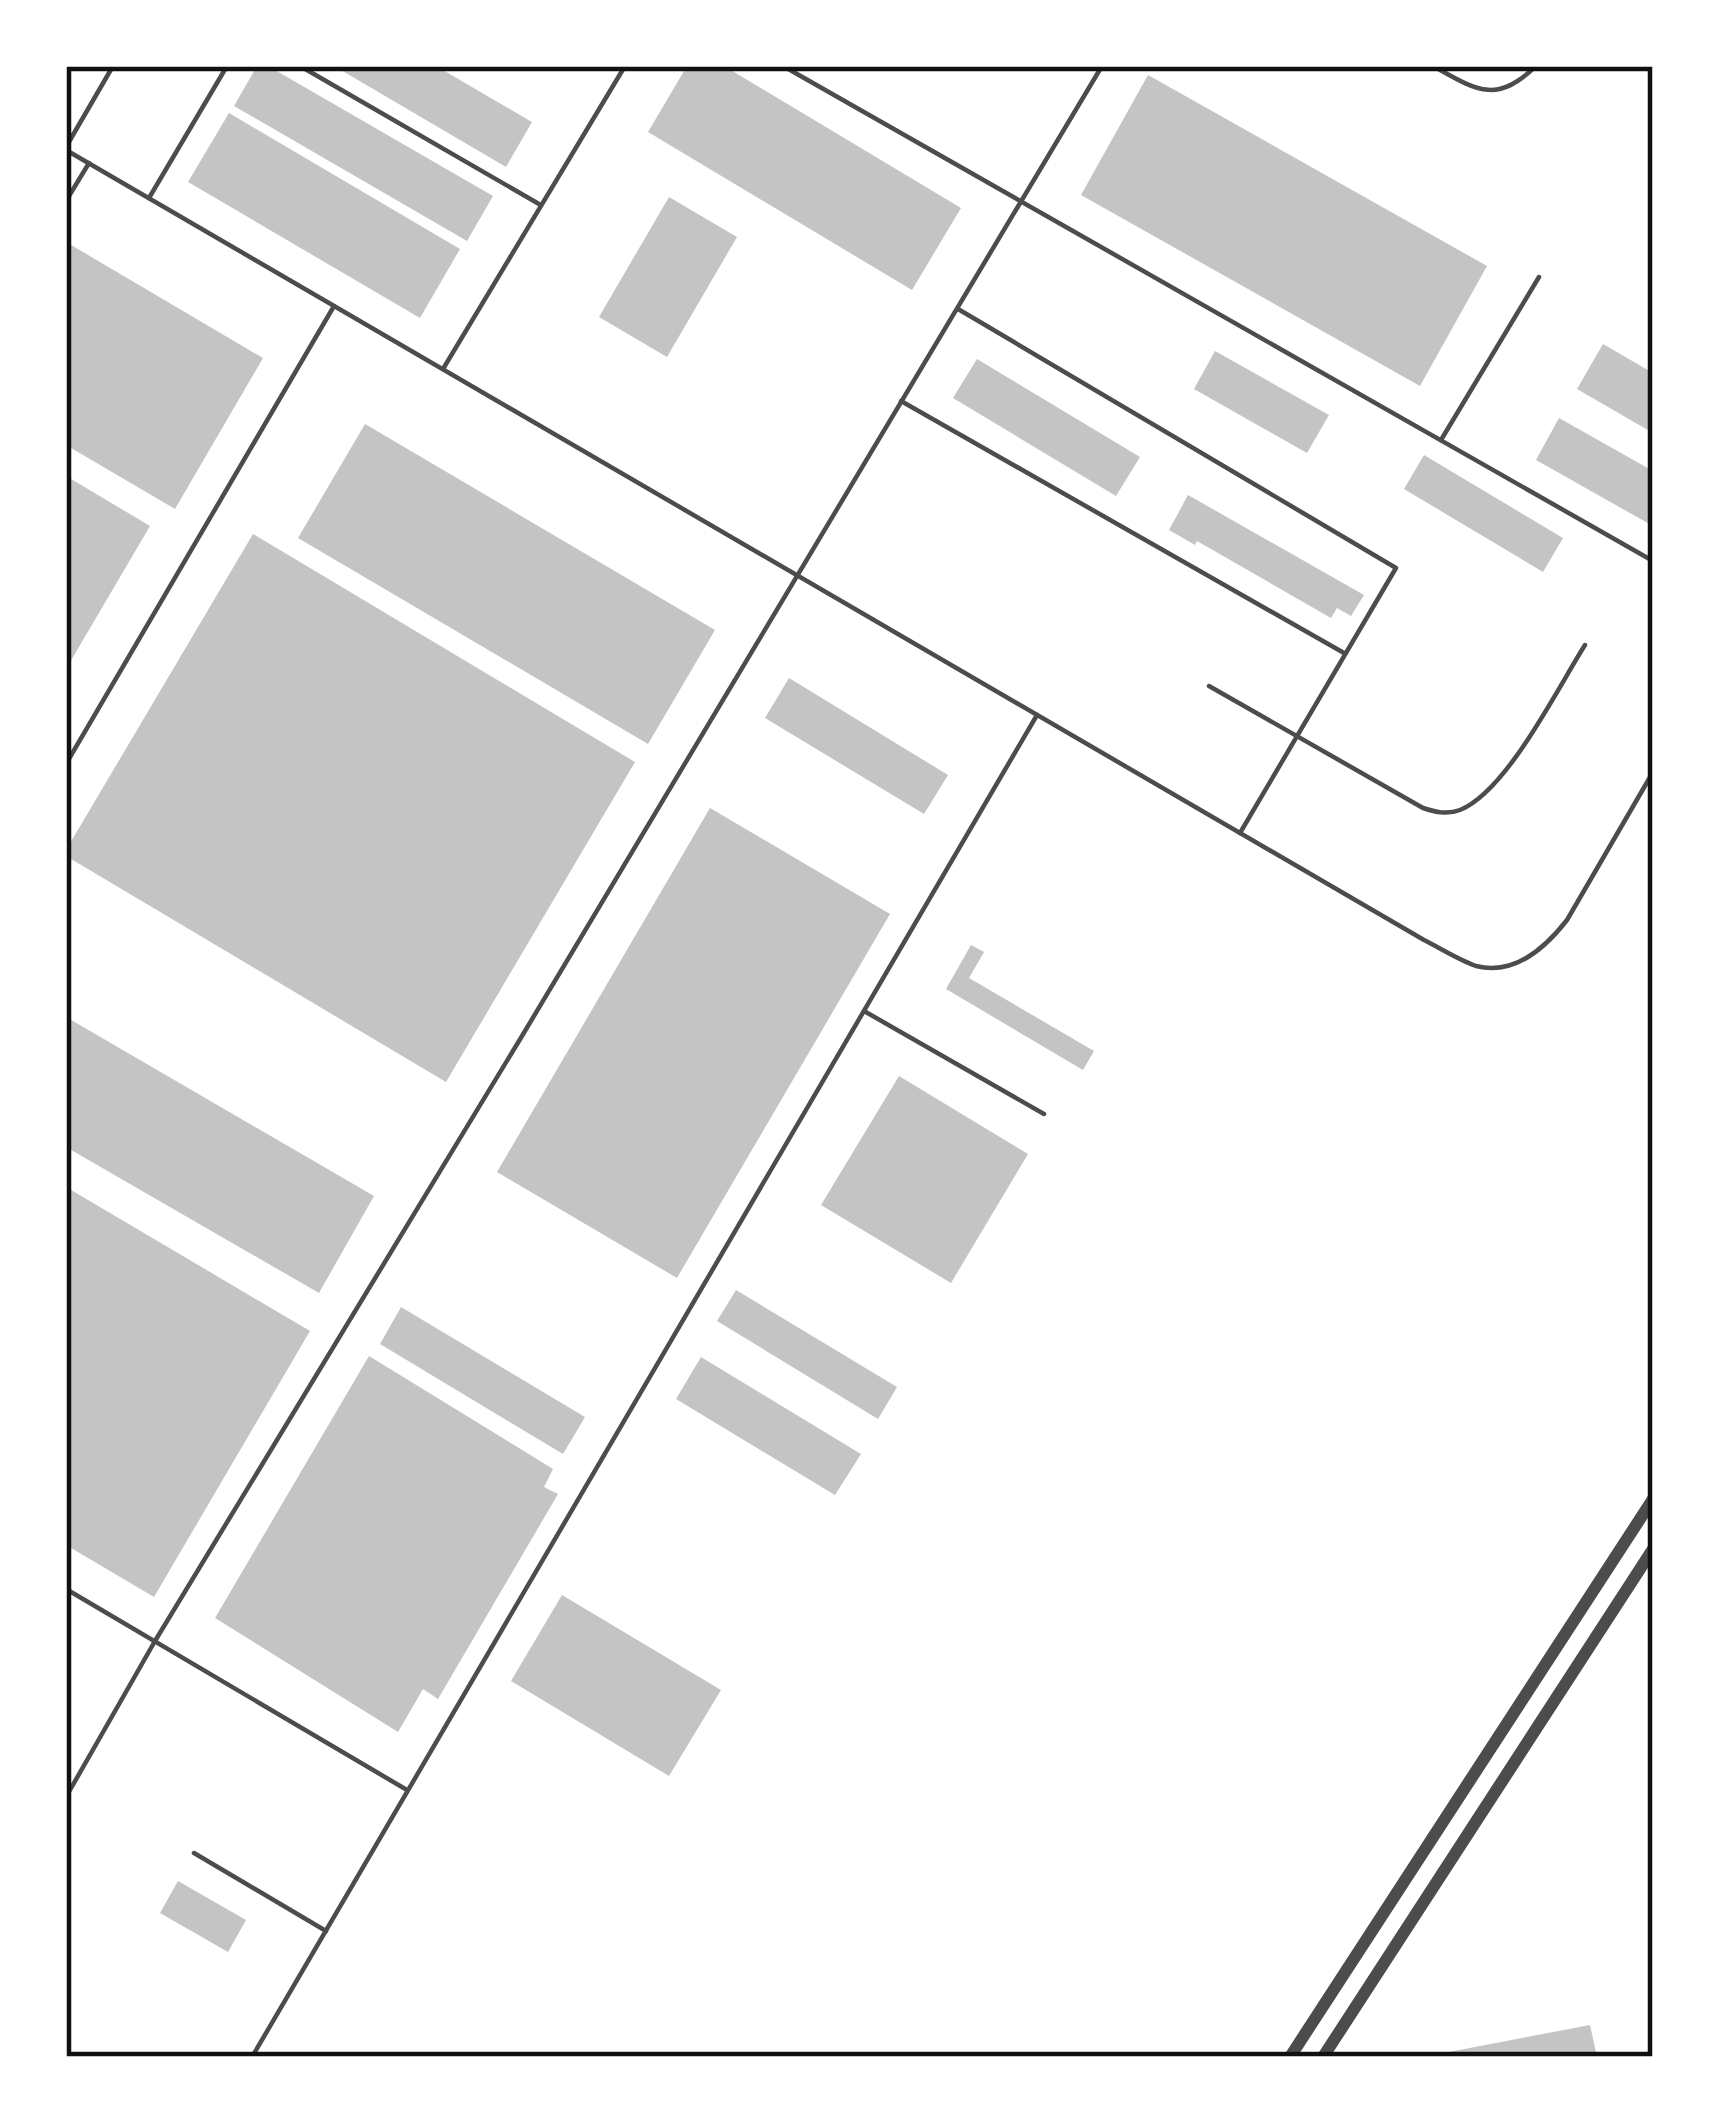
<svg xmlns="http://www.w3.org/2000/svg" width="1719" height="2123" font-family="'Asap Condensed',sans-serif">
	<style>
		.building { fill: #c4c4c4 }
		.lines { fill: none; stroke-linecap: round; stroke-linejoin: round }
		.service { stroke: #4c4c4c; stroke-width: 4.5 }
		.tertiary { stroke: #4c4c4c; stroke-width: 12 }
		.neatline { fill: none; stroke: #111; stroke-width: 4.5 }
	</style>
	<rect width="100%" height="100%" fill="#fff"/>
	<g class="building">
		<path d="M 257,66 L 268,66 L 493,196 L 467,241 L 234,106 Z"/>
		<path d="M 334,66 L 436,66 L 532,122 L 506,167 Z"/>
		<path d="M 687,66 L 724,66 L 961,208 L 912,290 L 648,132 Z"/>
		<path d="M 1148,75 L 1487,266 L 1420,386 L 1081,195 Z"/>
		<path d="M 229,113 L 460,249 L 420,318 L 188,182 Z"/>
		<path d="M 669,197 L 737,237 L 667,357 L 599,317 Z"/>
		<path d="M 66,242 L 263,358 L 175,509 L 66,445 Z"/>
		<path d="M 1603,344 L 1653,373 L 1653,433 L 1577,389 Z"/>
		<path d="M 1215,351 L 1329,415 L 1307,453 L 1194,389 Z"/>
		<path d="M 977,359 L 1140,457 L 1116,496 L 953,398 Z"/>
		<path d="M 1559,418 L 1653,471 L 1653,526 L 1536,460 Z"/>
		<path d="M 365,424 L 715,630 L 648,744 L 298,538 Z"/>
		<path d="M 1424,455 L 1563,538 L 1543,572 L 1404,489 Z"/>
		<path d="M 66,476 L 150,526 L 66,669 Z"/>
		<path d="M 1188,495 L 1364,595 L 1351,616 L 1337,608 L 1331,618 L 1197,541 L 1195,545 L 1169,530 Z"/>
		<path d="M 253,534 L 635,762 L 446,1082 L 66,856 L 66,850 Z"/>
		<path d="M 789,678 L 948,775 L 924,814 L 765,718 Z"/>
		<path d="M 710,808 L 890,914 L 677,1278 L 497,1172 Z"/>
		<path d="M 971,945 L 984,952 L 969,978 L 1094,1051 L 1083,1070 L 946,989 Z"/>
		<path d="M 66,1017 L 374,1196 L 319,1293 L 66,1147 Z"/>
		<path d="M 899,1076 L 1028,1154 L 951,1283 L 821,1205 Z"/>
		<path d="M 66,1187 L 310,1331 L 154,1597 L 66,1545 Z"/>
		<path d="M 736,1290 L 897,1387 L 878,1419 L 717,1321 Z"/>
		<path d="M 401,1307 L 585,1417 L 563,1454 L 380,1344 Z"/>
		<path d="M 369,1356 L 553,1469 L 544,1487 L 558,1494 L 438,1699 L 423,1689 L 398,1732 L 215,1618 Z"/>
		<path d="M 701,1357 L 861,1454 L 835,1495 L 676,1399 Z"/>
		<path d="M 562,1595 L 721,1690 L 669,1776 L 511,1681 Z"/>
		<path d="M 178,1881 L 246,1920 L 228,1952 L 160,1913 Z"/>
		<path d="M 1590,2025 L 1597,2057 L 1433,2057 L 1433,2055 Z"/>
	</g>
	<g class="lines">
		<g class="service">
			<path d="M 300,66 L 539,204"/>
			<path d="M 783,66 L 1653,561"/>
			<path d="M 1433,66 C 1476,90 1496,105 1536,66"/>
			<path d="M 66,147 L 113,66"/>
			<path d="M 66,150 L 1424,940 C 1440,948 1459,960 1476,966 C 1514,976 1546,947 1567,920 L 1653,772"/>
			<path d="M 149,198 L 227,66"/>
			<path d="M 66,201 L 89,163"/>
			<path d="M 958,309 L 1396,568 L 1240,833"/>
			<path d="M 443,369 L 625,66"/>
			<path d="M 901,401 L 1344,653"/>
			<path d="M 1441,440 L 1539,277"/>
			<path d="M 1209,686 L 1423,808 C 1435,812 1447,815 1460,810 C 1507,791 1557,689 1585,645"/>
			<path d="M 66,764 L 334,306"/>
			<path d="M 864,1011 L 1044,1114"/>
			<path d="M 66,1589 L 407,1790"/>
			<path d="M 66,1797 L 155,1641 L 522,1036 L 1102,66"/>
			<path d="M 194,1853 L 326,1931"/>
			<path d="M 252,2057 L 1037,715"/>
		</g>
		<g class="tertiary">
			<path d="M 1290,2057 L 1653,1499"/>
			<path d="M 1323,2057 L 1653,1549"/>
		</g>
	</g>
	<rect width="1719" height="2123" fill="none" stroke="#ffffff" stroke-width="138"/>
	<rect x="69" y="69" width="1581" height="1985" class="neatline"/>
</svg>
